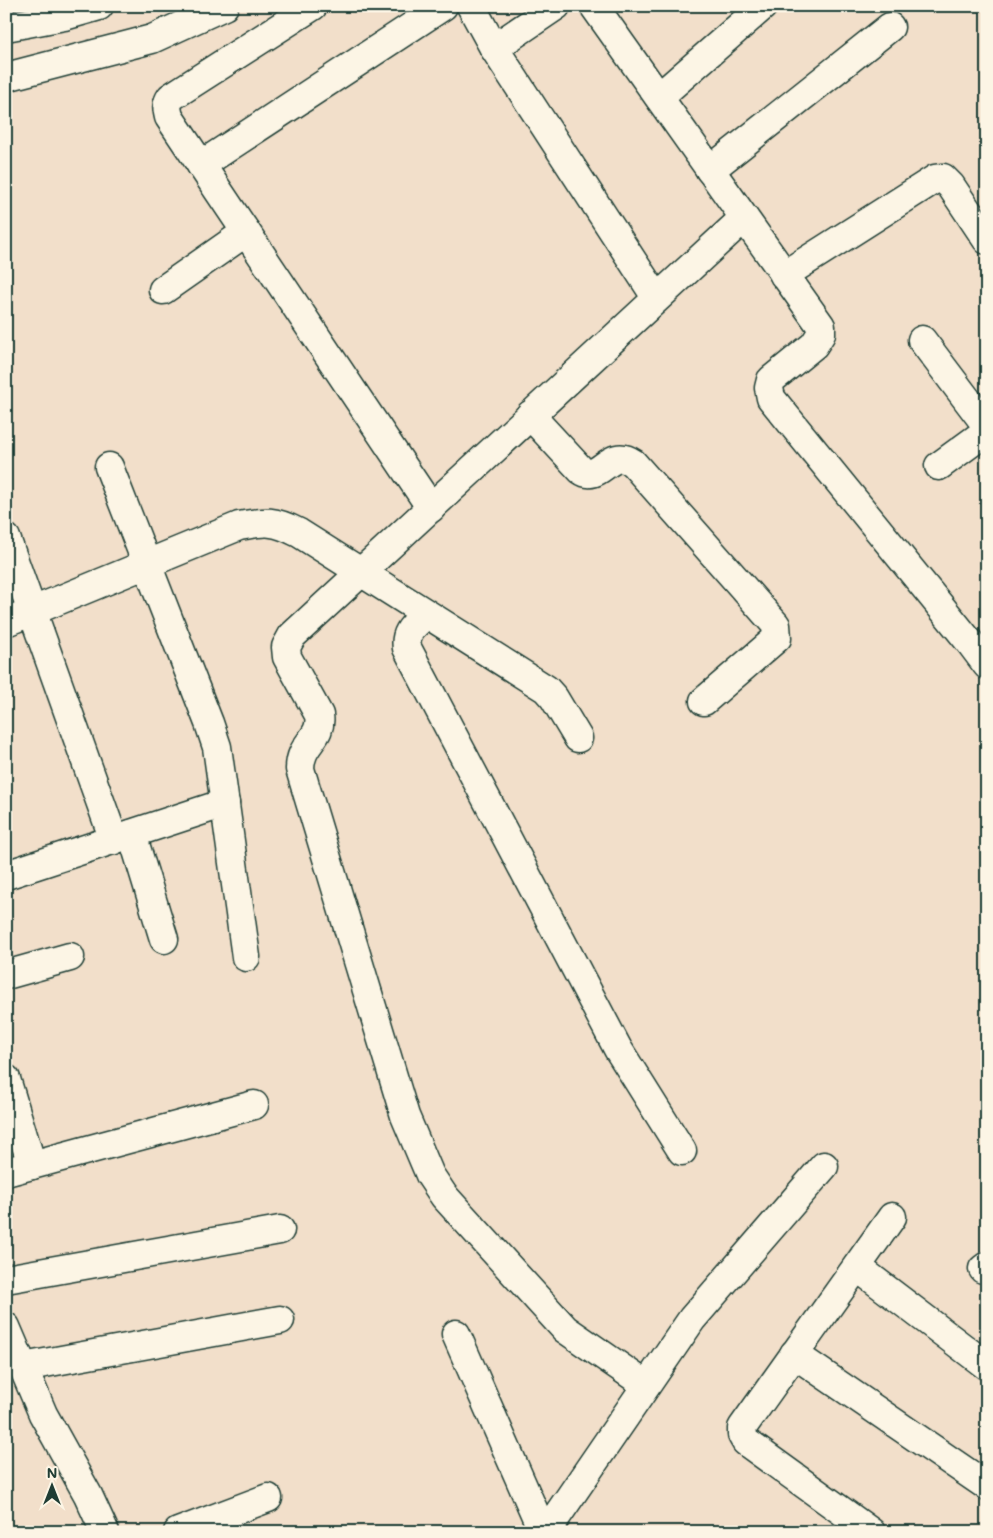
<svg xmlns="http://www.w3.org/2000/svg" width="993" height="1538" font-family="Mali,sans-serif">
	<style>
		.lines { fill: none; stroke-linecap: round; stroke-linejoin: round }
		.street-casing { stroke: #1f3d34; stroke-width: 31 }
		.street { stroke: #fcf5e5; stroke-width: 28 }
	</style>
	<rect width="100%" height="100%" fill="#f2dfca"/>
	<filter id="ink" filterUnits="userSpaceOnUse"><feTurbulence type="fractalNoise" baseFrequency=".02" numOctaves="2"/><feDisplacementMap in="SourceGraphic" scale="10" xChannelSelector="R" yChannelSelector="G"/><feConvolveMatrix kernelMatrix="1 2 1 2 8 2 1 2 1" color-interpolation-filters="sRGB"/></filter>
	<g filter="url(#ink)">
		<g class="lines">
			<g class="street-casing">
				<g id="street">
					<path d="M 313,6 L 171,97 C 166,104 167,109 169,117 L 431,508"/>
					<path d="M 471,6 L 494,48 L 656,297"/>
					<path d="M 594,6 L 821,326 L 821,334 L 814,345 L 771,380 L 769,388 L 771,398 L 972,645 L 987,665"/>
					<path d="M 6,27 L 64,16 L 99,6"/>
					<path d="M 494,48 L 556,6"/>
					<path d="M 6,77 L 152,39 L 224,6"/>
					<path d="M 659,97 L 763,6"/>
					<path d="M 201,165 L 443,6"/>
					<path d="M 710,170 L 890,27"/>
					<path d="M 784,275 L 935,179 L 943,178 L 951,186 L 987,240"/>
					<path d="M 163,290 L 246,232"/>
					<path d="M 922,340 L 987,426"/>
					<path d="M 530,415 L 581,470 C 600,484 609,446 633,463 L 776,625 L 777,638 L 704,701"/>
					<path d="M 939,466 L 987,431"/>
					<path d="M 109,467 L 209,723 L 217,747 L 246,957"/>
					<path d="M 6,538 L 114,840"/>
					<path d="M 426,614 C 415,625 404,631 407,648 L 618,1049 L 682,1151"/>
					<path d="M 6,622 L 239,526 C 266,521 274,520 299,533 L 546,689 L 554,698 L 578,738"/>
					<path d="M 132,834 L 164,939"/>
					<path d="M 6,875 L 225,803"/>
					<path d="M 6,975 L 70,957"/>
					<path d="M 6,1079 L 32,1165"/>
					<path d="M 6,1172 L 254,1105"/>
					<path d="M 857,1267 L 987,1366"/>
					<path d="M 983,1269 L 987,1266"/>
					<path d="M 6,1279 L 280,1230"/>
					<path d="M 6,1327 L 43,1414 L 88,1495 L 105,1532"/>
					<path d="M 456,1334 L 543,1532"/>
					<path d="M 794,1354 L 987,1486"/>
					<path d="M 23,1367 L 280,1320"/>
					<path d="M 646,1385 L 565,1329 L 444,1196 L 430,1175 L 405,1116 L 300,769 C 300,742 323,739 319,715 L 287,657 L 286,647 L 292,636 L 744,218"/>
					<path d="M 178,1532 L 268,1498"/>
					<path d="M 546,1532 L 692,1319 L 824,1166"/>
					<path d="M 871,1532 L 746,1442 L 742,1435 L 742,1428 L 892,1217"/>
				</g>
			</g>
			<use href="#street" class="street"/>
		</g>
	</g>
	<rect width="993" height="1538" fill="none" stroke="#fcf5e5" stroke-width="25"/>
	<rect x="12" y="12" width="968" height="1513" fill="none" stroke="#1f3d34" stroke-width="2" filter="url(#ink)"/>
	<g transform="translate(52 1486)" stroke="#fcf5e5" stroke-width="4" paint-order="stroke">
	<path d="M0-4L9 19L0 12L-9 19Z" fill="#1f3d34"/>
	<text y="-8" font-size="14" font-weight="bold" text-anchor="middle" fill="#1f3d34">N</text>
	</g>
</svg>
